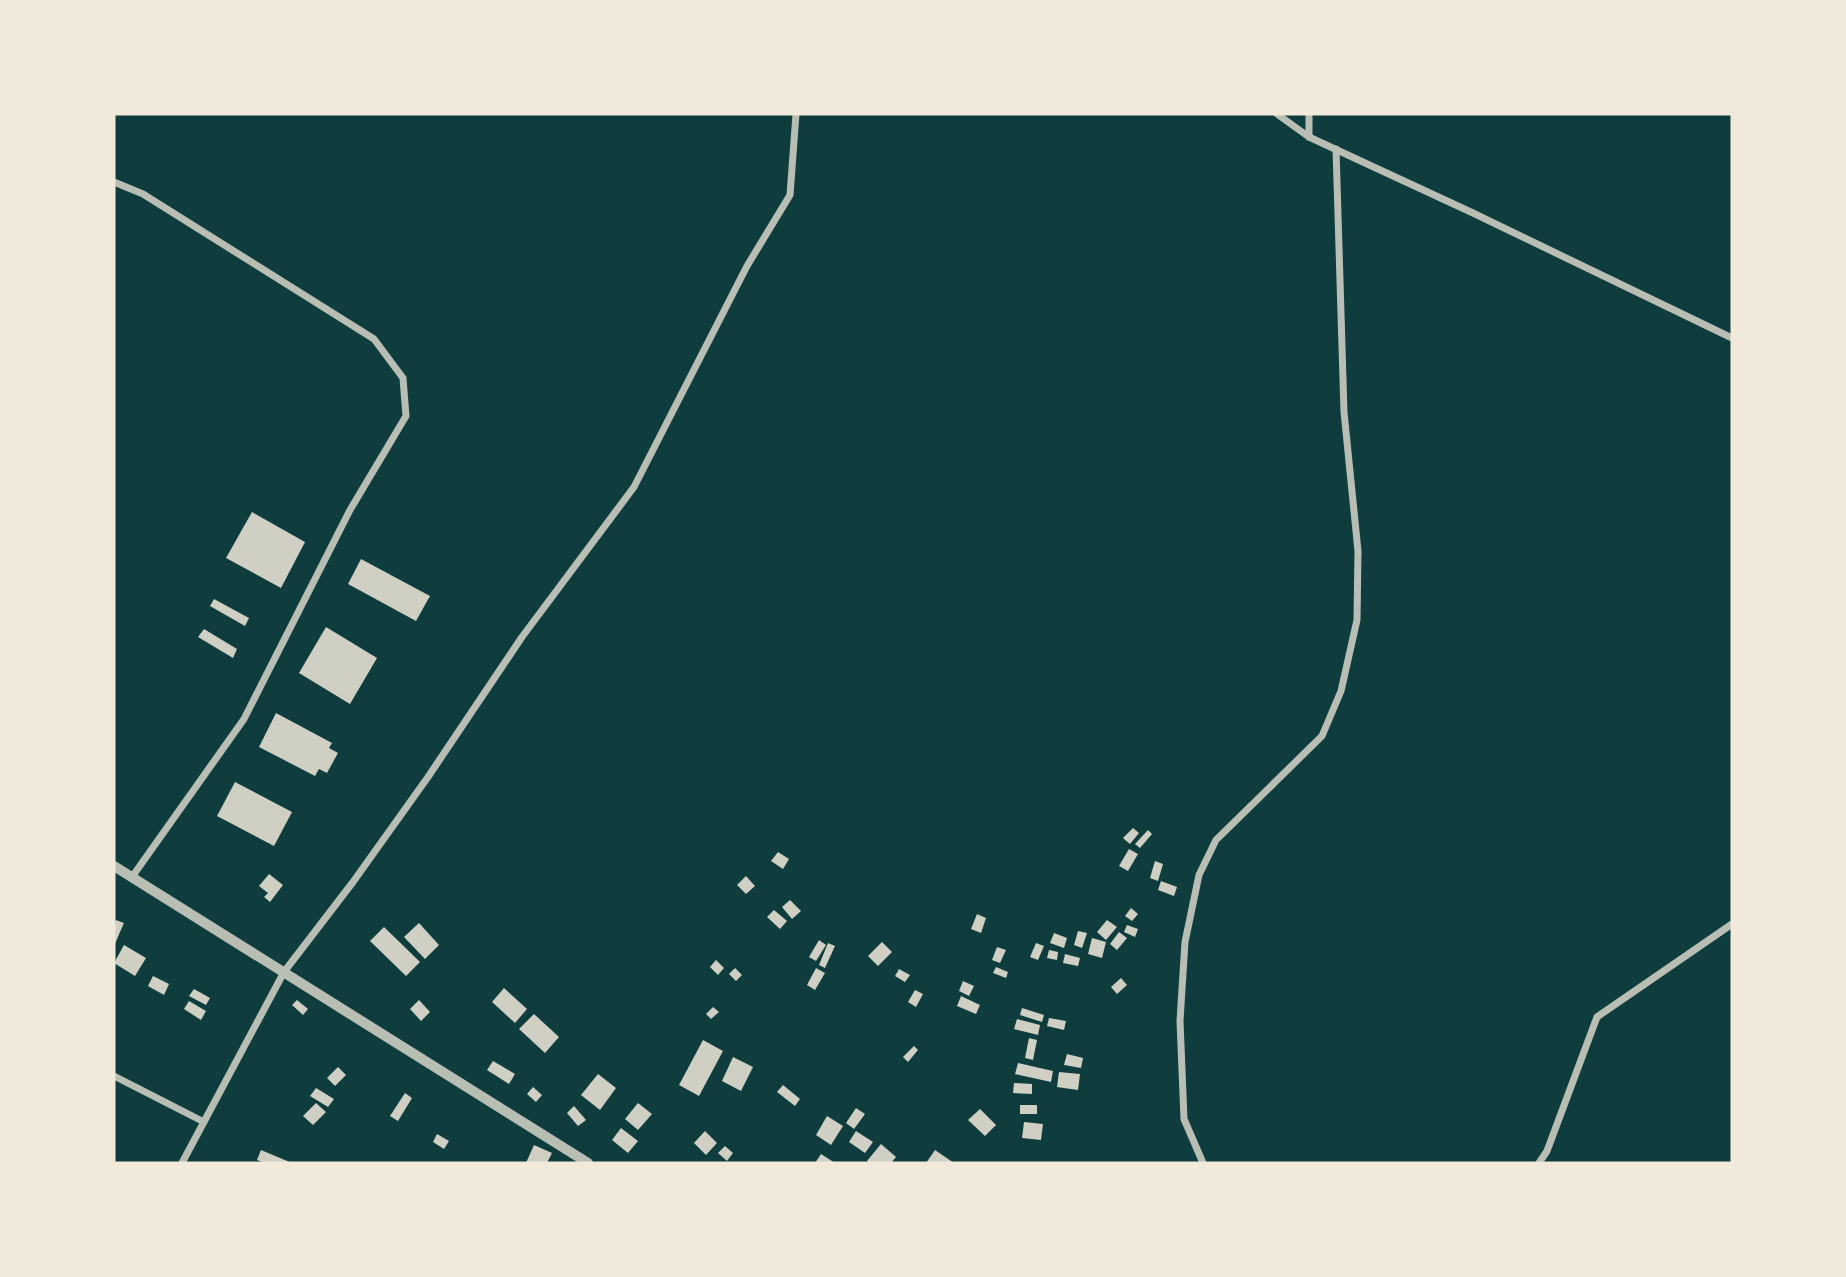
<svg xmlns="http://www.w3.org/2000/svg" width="1846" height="1277" font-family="Roboto,sans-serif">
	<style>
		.building { fill: #cfcfc3 }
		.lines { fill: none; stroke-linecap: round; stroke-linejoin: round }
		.minor { stroke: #b8beb3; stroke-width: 7 }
		.tertiary { stroke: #b8beb3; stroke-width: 10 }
	</style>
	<rect width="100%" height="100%" fill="#0f3d3e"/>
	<g class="building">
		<path d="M 252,512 L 305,542 L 281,588 L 226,558 Z"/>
		<path d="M 361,559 L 430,596 L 416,621 L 348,584 Z"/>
		<path d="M 214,599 L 249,618 L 245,626 L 210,606 Z"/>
		<path d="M 326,627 L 377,658 L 350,704 L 299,673 Z"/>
		<path d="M 204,629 L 237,649 L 233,658 L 198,637 Z"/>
		<path d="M 276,713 L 332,743 L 329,748 L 338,753 L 327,773 L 319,769 L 315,776 L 259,747 Z"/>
		<path d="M 235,782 L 292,812 L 274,846 L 217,816 Z"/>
		<path d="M 1133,828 L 1139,833 L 1130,844 L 1123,838 Z"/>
		<path d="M 1148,830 L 1152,834 L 1140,848 L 1135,844 Z"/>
		<path d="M 1129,849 L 1138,854 L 1128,871 L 1119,866 Z"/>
		<path d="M 778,852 L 789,859 L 783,869 L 771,861 Z"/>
		<path d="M 1155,861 L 1163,864 L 1158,881 L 1150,878 Z"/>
		<path d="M 269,874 L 283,885 L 270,902 L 264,897 L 268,893 L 259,886 Z"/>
		<path d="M 746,876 L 755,886 L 746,894 L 737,885 Z"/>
		<path d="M 1161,881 L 1177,887 L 1174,896 L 1158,890 Z"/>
		<path d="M 790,900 L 801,911 L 792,919 L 782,907 Z"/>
		<path d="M 1131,908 L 1138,914 L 1132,921 L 1125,916 Z"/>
		<path d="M 774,910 L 787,921 L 780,929 L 767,917 Z"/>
		<path d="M 977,914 L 986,918 L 981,933 L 971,929 Z"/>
		<path d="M 116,920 L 124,923 L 114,946 L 114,925 Z"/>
		<path d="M 1107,920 L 1117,927 L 1106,940 L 1097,932 Z"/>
		<path d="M 419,923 L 439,945 L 425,959 L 404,937 Z"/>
		<path d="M 1127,925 L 1138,929 L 1135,937 L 1124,932 Z"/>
		<path d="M 384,927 L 420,962 L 406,976 L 370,941 Z"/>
		<path d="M 1078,931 L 1087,933 L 1082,948 L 1074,945 Z"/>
		<path d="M 1119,932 L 1127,938 L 1117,950 L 1110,944 Z"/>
		<path d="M 1054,933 L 1067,938 L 1064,948 L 1050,943 Z"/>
		<path d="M 1092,938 L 1106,942 L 1102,958 L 1088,954 Z"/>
		<path d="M 819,940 L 826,945 L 816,961 L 809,957 Z"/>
		<path d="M 882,942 L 892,952 L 878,966 L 868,956 Z"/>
		<path d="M 828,943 L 835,946 L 825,968 L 819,965 Z"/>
		<path d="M 1036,943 L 1044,946 L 1038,960 L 1030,957 Z"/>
		<path d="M 124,945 L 146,958 L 135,976 L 114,963 Z"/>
		<path d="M 997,947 L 1006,950 L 1000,963 L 992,960 Z"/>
		<path d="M 1049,950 L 1058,952 L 1057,960 L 1047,958 Z"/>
		<path d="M 1065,954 L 1080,958 L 1078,966 L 1063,963 Z"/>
		<path d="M 716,960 L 724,968 L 718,975 L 710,967 Z"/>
		<path d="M 996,967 L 1008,972 L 1006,978 L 993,973 Z"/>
		<path d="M 735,968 L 742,975 L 736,981 L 729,974 Z"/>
		<path d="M 816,968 L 825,973 L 815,990 L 807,985 Z"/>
		<path d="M 899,969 L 910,975 L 905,982 L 895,976 Z"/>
		<path d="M 153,976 L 169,984 L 164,995 L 148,986 Z"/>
		<path d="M 1121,978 L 1127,985 L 1117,994 L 1111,987 Z"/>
		<path d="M 963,981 L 974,986 L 969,996 L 959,991 Z"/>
		<path d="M 504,988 L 527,1009 L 515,1023 L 492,1002 Z"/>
		<path d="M 194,989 L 210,998 L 206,1005 L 189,996 Z"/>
		<path d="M 915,990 L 923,994 L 916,1007 L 908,1002 Z"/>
		<path d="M 961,996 L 980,1005 L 976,1014 L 957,1006 Z"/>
		<path d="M 297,1000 L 308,1009 L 303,1015 L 292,1005 Z"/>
		<path d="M 419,1000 L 430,1012 L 421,1021 L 410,1009 Z"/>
		<path d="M 189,1001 L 206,1011 L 201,1020 L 184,1009 Z"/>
		<path d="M 713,1007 L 719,1012 L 711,1019 L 706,1014 Z"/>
		<path d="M 1022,1008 L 1044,1015 L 1042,1022 L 1020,1015 Z"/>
		<path d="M 534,1014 L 559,1037 L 545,1053 L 519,1029 Z"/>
		<path d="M 1049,1018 L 1066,1021 L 1064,1030 L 1047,1026 Z"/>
		<path d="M 1017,1019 L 1040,1025 L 1038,1035 L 1014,1029 Z"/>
		<path d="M 1029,1038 L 1037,1040 L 1033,1060 L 1025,1058 Z"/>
		<path d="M 703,1040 L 723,1051 L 699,1096 L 679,1085 Z"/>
		<path d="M 914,1046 L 918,1050 L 908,1062 L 903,1057 Z"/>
		<path d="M 1067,1054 L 1083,1058 L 1081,1068 L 1064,1065 Z"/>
		<path d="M 733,1057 L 753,1067 L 741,1091 L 722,1081 Z"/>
		<path d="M 493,1061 L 515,1074 L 509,1084 L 487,1070 Z"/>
		<path d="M 1018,1063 L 1053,1071 L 1051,1082 L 1015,1074 Z"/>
		<path d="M 338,1067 L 346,1075 L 335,1086 L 327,1078 Z"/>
		<path d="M 1059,1072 L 1080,1074 L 1078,1090 L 1057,1087 Z"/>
		<path d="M 598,1074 L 616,1088 L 600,1110 L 581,1095 Z"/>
		<path d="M 1014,1083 L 1032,1084 L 1032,1094 L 1013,1093 Z"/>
		<path d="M 783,1085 L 800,1099 L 795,1106 L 777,1092 Z"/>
		<path d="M 533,1087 L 542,1095 L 536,1102 L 527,1094 Z"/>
		<path d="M 316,1088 L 334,1099 L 328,1107 L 310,1096 Z"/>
		<path d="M 405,1093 L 412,1098 L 398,1121 L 390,1116 Z"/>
		<path d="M 316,1103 L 326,1112 L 313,1125 L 303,1116 Z"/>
		<path d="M 638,1103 L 652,1114 L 638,1130 L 625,1119 Z"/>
		<rect x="1020" y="1105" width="17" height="9"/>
		<path d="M 574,1106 L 586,1120 L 578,1126 L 567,1113 Z"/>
		<path d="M 856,1108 L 865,1114 L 854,1129 L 846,1123 Z"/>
		<path d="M 980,1109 L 996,1125 L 985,1136 L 968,1120 Z"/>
		<path d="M 827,1116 L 843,1126 L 831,1145 L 816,1135 Z"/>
		<path d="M 1024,1122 L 1043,1124 L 1041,1140 L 1022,1138 Z"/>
		<path d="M 621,1128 L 638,1141 L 628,1153 L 612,1140 Z"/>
		<path d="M 705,1131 L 717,1143 L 706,1155 L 694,1143 Z"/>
		<path d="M 856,1131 L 873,1142 L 865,1153 L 849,1142 Z"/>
		<path d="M 437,1134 L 449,1141 L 444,1149 L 433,1142 Z"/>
		<path d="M 881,1144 L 896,1157 L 891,1163 L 870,1163 L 867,1161 Z"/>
		<path d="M 534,1145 L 552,1153 L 547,1163 L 526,1163 Z"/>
		<path d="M 725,1146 L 733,1153 L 727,1161 L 718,1153 Z"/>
		<path d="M 261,1150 L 292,1163 L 265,1163 L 257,1160 Z"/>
		<path d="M 935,1150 L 954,1163 L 926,1163 Z"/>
		<path d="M 821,1154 L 835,1163 L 815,1163 Z"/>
	</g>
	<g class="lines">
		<g class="minor">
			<path d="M 1277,114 L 1309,137 L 1473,213 L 1732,338"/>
			<path d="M 1309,114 L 1309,137"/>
			<path d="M 114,182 L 143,194 L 374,339 L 403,378 L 406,416 L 350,510 L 244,719 L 132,877"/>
			<path d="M 114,1076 L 204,1122"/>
			<path d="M 182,1163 L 284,972 L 353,882 L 428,777 L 522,637 L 634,487 L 747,266 L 790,195 L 796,114"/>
			<path d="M 1203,1163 L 1184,1119 L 1180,1021 L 1185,942 L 1199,875 L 1216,840 L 1322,736 L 1341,691 L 1357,620 L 1358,551 L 1344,412 L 1336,149"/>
			<path d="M 1539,1163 L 1547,1151 L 1597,1017 L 1732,924"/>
		</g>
		<path class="tertiary" d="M 114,866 L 588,1163"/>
	</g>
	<rect width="1846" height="1277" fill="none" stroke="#f1e9da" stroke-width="231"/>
</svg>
